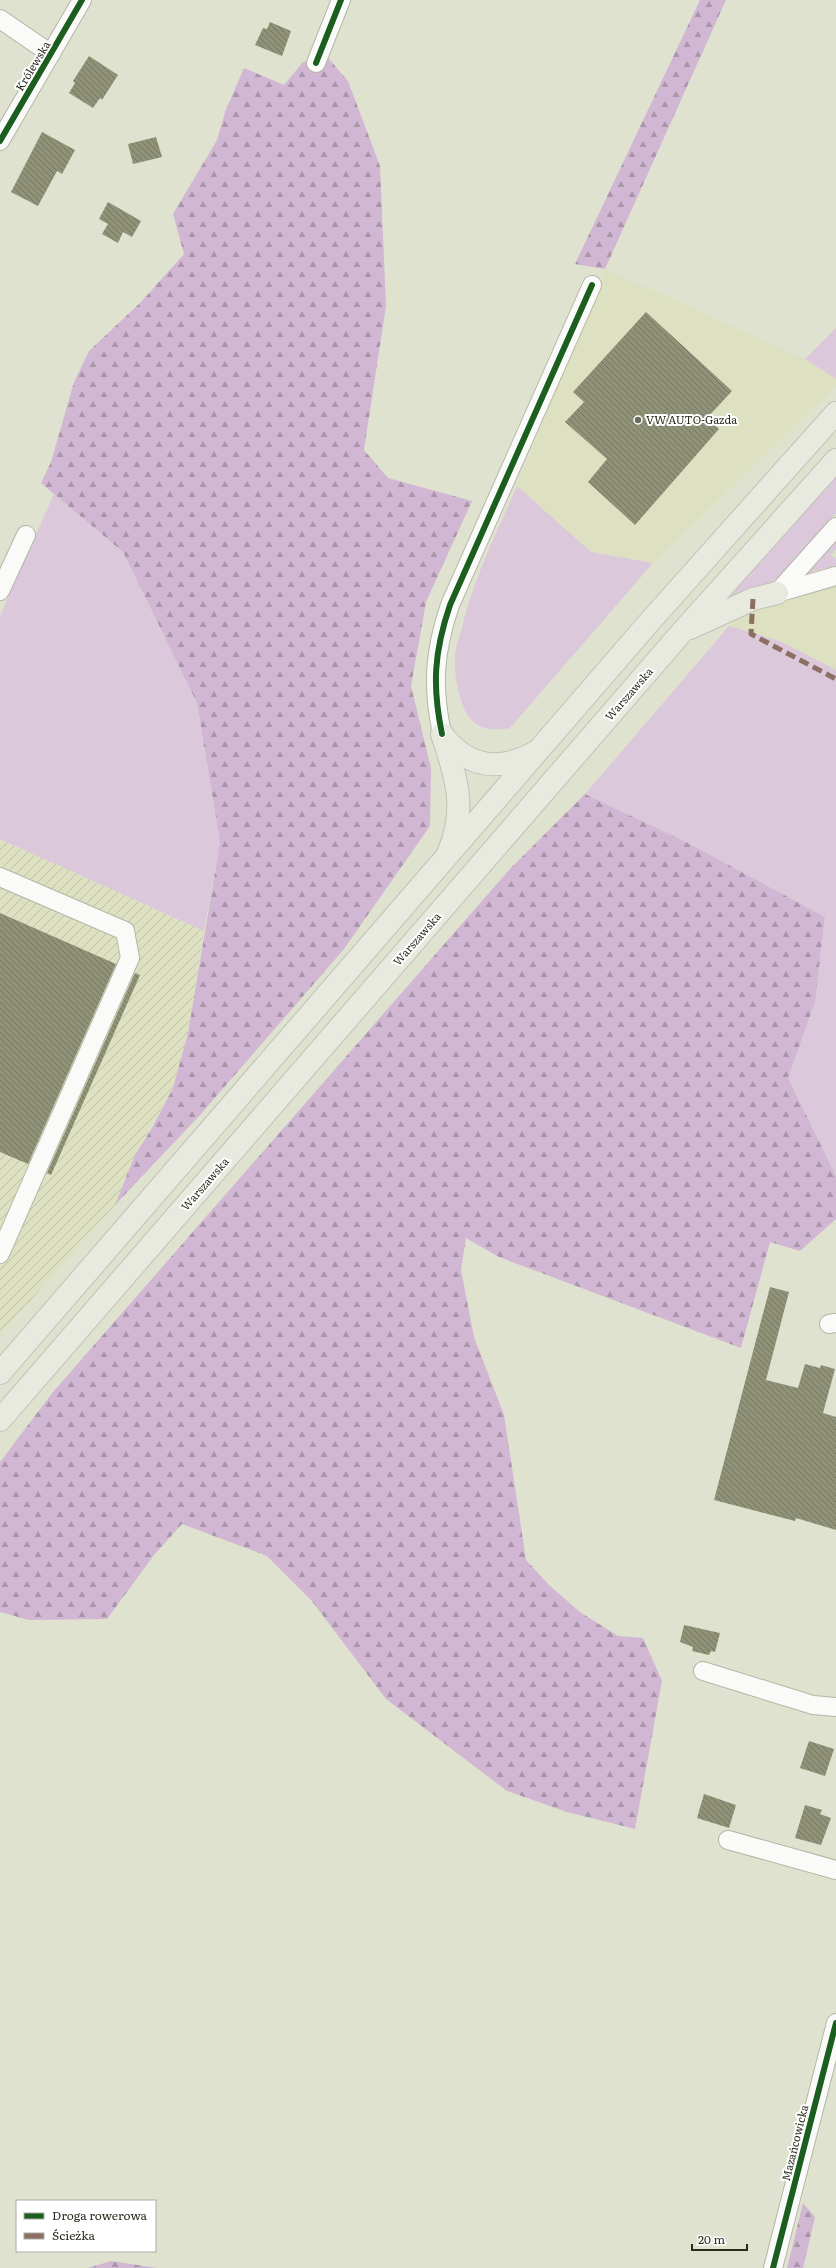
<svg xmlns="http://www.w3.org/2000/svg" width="836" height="2268" font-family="Literata,serif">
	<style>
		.built { fill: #dde1c1 }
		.industrial { fill: url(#industrial-furrows) }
		.green { fill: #dbc8db }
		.forest { fill: url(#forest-firs) }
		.building { fill: url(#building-back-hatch) }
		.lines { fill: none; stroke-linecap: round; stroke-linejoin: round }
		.minor-casing { stroke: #b4b6a6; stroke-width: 20 }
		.major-casing { stroke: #c1c2b8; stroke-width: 24 }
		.minor { stroke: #fafbf8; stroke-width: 18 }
		.major { stroke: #e9eadf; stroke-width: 22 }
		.quiet { stroke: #8d6e63; stroke-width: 5; stroke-dasharray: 10 5; stroke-linecap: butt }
		.cycleway-casing { stroke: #fff; stroke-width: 8 }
		.cycleway { stroke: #1b5e20; stroke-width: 6 }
		.poi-dot { fill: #696c5c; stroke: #fff; stroke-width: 1.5 }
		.labels { text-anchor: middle; stroke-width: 4; stroke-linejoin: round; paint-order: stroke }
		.street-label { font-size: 11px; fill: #2a2c1e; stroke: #fff }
		.poi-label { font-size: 11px; fill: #2a2c1e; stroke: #fff; text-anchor: start }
	</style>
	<defs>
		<pattern id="industrial-furrows" width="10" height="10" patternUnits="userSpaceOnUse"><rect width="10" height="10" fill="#dde1c1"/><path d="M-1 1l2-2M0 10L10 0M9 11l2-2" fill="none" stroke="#bec1a5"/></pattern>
		<pattern id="forest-firs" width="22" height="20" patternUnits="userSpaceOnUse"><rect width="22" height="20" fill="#d1b7d4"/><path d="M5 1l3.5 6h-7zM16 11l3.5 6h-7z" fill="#aa95ab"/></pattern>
		<pattern id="building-back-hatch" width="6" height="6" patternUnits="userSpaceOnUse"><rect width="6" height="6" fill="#909278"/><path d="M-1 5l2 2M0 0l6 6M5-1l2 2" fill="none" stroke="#767762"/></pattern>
	</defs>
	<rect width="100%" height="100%" fill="#dfe2ce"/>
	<g class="built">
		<path d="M 605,269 L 805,359 L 836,379 L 836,386 L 653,563 L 591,552 L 517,486 Z"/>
		<path d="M 836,497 L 836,670 L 780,641 L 729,626 L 766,568 Z"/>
	</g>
	<path class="industrial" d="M 0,839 L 204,931 L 188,1033 L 173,1088 L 135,1155 L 115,1205 L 0,1335 Z"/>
	<g class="green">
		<path d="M 836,328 L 836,379 L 805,359 Z"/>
		<path d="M 836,476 L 836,513 C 814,538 792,572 762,588 C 751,593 738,596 727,600 Z"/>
		<path d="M 517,486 L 591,552 L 653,563 L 510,728 C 488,732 472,728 463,706 C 457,690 454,672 455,655 C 456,646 459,637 462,628 C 473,579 497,532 517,486 Z"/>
		<path d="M 54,494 L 123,552 L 197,703 L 220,842 L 204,931 L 0,839 L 0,616 Z"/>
		<path d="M 836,533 L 836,549 L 831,555 L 836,559 L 836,566 L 814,571 L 808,575 L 804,573 Z"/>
		<path d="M 729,626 L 780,641 L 836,670 L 836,1176 L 788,1078 L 815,1002 L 825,917 L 686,842 L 585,794 Z"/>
	</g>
	<g class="forest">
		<path d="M 700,0 L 726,0 L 605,269 L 575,264 Z"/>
		<path d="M 328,58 L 348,81 L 380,166 L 386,306 L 364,450 L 388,478 L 472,501 L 426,602 L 411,686 L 431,768 L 430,826 L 344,949 L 200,1115 L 115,1205 L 135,1155 L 152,1128 L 173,1088 L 188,1033 L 220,842 L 197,703 L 123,552 L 41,483 L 51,462 L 74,382 L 89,351 L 141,302 L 184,254 L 173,214 L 217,140 L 225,112 L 244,68 L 284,85 L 303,62 Z"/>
		<path d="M 585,794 L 686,842 L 825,917 L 815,1002 L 788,1078 L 836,1176 L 836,1219 L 800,1251 L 770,1242 L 741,1348 L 499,1257 L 466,1238 L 461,1270 L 474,1337 L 504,1415 L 526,1560 L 549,1585 L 580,1612 L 618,1636 L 643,1638 L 662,1681 L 635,1829 L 567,1812 L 507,1791 L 386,1699 L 311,1600 L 267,1556 L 182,1524 L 154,1555 L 107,1619 L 29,1620 L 0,1612 L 0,1462 L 53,1392 L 509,870 Z"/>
		<path d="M 803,2203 L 815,2217 L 803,2268 L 787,2268 Z"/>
		<path d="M 111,2261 L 157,2268 L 88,2268 Z"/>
	</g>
	<g class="building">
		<path d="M 270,22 L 291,31 L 282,56 L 255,45 L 263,28 L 267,29 Z"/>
		<path d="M 89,56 L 118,75 L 102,100 L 100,98 L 93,108 L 69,93 L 75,83 L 73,81 Z"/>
		<path d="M 42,132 L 75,150 L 62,174 L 57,171 L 38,206 L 11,192 Z"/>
		<path d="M 156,137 L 162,157 L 133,164 L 128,144 Z"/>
		<path d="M 108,202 L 141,221 L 132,237 L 123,232 L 118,243 L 102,234 L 108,224 L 99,219 Z"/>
		<path d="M 646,312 L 732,391 L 707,418 L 719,429 L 635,525 L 588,482 L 607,459 L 565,422 L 584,402 L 573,392 Z"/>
		<path d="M 0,913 L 116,964 L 28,1164 L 0,1152 Z"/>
		<path d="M 135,973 L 140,975 L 51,1175 L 47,1173 Z"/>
		<path d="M 770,1287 L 789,1292 L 766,1380 L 798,1388 L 805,1364 L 820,1368 L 821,1365 L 835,1369 L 823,1413 L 836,1417 L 836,1530 L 796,1518 L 795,1521 L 714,1500 Z"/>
		<path d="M 684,1625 L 720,1633 L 715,1652 L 711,1651 L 709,1655 L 692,1651 L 693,1647 L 680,1642 Z"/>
		<path d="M 809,1741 L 834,1749 L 825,1776 L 800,1768 Z"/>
		<path d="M 704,1794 L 736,1805 L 729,1828 L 697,1818 Z"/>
		<path d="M 805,1805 L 822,1810 L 820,1814 L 831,1818 L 821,1845 L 795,1838 Z"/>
	</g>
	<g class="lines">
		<g class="minor-casing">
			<g id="minor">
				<path d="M 0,19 L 51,54"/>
				<path d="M 316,63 L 341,0"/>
				<path d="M 0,141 L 82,0"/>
				<path d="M 0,591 L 26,535"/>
				<path d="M 777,593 L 836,527"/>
				<path d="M 777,593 L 836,576"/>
				<path d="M 442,734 C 432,686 434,652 450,605 L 592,285"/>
				<path d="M 0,877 L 125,931 L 130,958 L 0,1254"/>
				<path d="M 829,1324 L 836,1323"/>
				<path d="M 703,1671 L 813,1705 L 836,1707"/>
				<path d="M 728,1840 L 836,1870"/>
				<path d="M 773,2268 L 836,2023"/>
			</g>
		</g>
		<g class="major-casing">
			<g id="major">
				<path d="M 690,628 L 753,599 L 777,593"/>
				<path d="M 442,734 C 456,775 467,809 449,851"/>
				<path d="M 444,737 C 470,769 501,771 536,752"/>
				<path d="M 0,1373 L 652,619 L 836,413"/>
				<path d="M 0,1420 L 682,632 L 836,460"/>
			</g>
		</g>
		<use href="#minor" class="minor"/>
		<use href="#major" class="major"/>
		<path class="quiet" d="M 753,599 L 751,634 L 836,679"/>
		<g class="cycleway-casing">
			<g id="cycleway">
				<path d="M 316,63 L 341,0"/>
				<path d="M 0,141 L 82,0"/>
				<path d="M 442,734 C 432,686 434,652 450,605 L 592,285"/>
				<path d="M 773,2268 L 836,2023"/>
			</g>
		</g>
		<use href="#cycleway" class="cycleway"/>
	</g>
	<circle class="poi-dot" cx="638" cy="420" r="4"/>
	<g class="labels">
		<g class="street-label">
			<text transform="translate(33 66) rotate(-59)" y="4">Królewska</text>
			<text transform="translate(629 694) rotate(-49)" y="4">Warszawska</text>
			<text transform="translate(417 939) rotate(-49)" y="4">Warszawska</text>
			<text transform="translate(205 1184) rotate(-49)" y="4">Warszawska</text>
			<text transform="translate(795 2143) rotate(-76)" y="4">Mazańcowicka</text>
		</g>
		<g class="poi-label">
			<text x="646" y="424">VW AUTO-Gazda</text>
		</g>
	</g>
	<rect x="16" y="2200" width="140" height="52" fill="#ffffff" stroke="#aaaba5"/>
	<rect x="24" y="2213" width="20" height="6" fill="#1b5e20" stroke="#aaaba5"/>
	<text x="52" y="2220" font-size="12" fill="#2a2c1e">Droga rowerowa</text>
	<rect x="24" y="2233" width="20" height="6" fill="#8d6e63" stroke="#aaaba5"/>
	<text x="52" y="2240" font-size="12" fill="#2a2c1e">Ścieżka</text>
	<path d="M692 2244v6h55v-6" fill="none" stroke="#2a2c1e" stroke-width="2"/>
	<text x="698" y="2244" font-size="12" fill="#2a2c1e" stroke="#ffffff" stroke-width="3" paint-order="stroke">20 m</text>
</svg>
